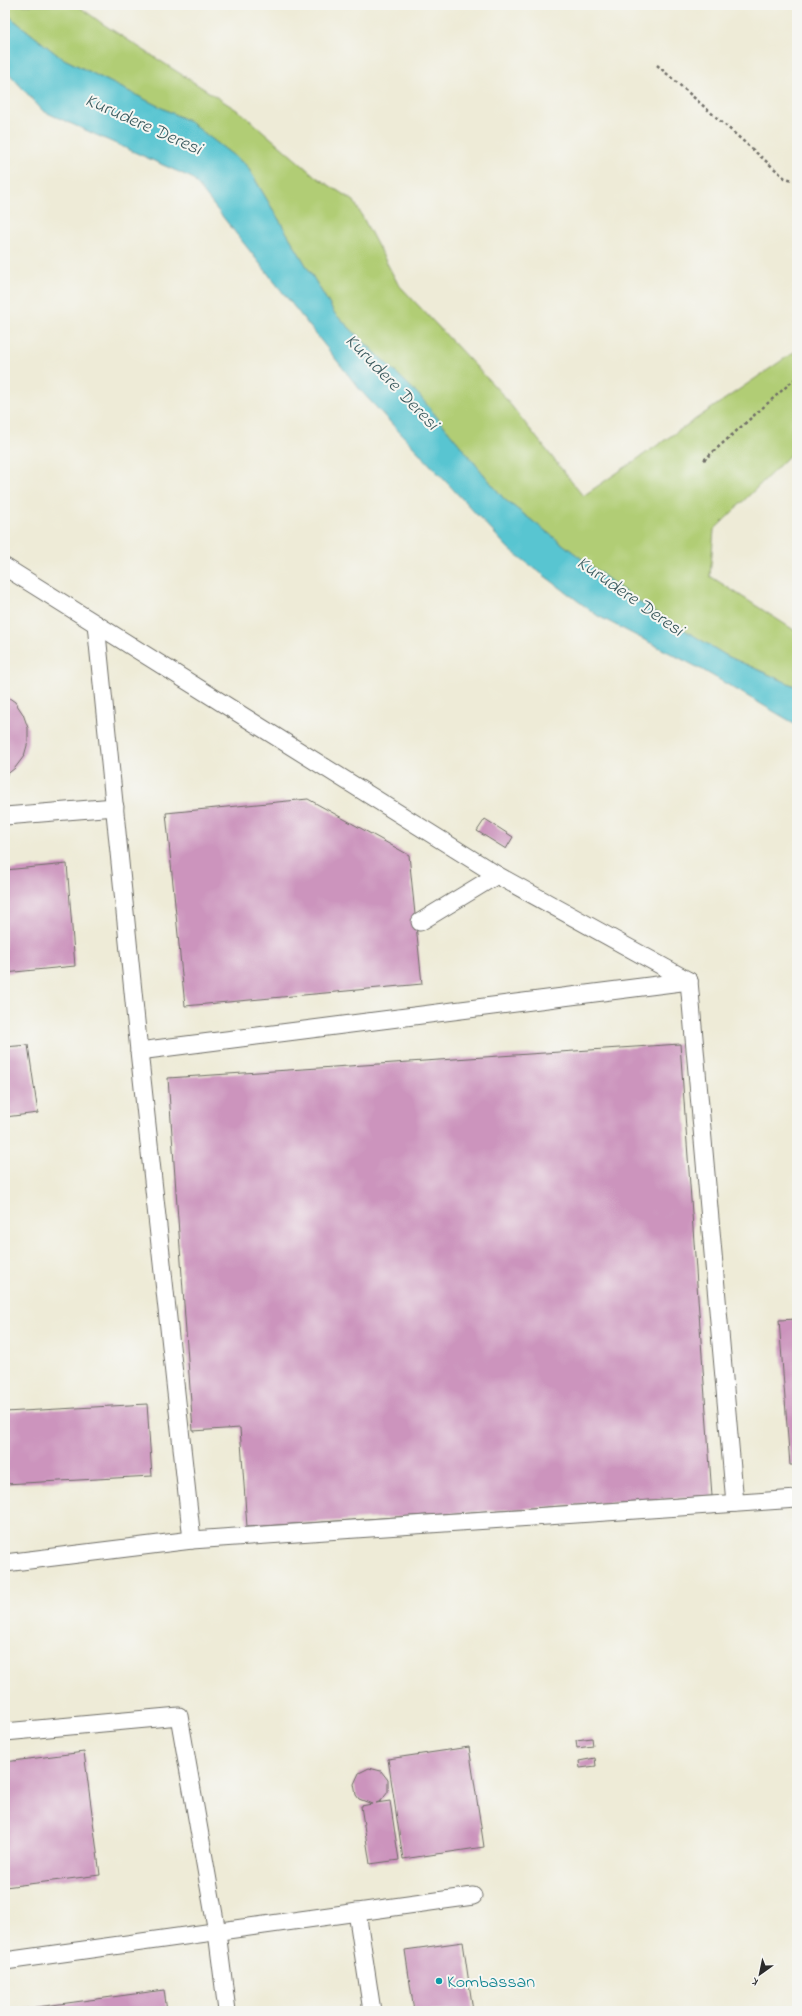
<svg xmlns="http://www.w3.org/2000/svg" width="802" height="2016" font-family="'Indie Flower',sans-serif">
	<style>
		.green { fill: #b1cd74; stroke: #6e7c50 }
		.water { fill: #59c5d1; stroke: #42787e }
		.building { fill: #cc94bd }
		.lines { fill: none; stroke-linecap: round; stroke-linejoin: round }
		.lane-casing { stroke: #6f6e67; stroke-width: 19 }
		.path { stroke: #6f6e67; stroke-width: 2.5; stroke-dasharray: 3 3; stroke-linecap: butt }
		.lane { stroke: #fff; stroke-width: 17 }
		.culture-dot { fill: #0f9aa8; stroke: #f6f6f2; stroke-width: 1.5 }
		.labels { text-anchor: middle; stroke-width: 4; stroke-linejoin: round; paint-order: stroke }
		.culture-label { font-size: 18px; fill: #0d838f; stroke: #f6f6f2; text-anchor: start }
		.water-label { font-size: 19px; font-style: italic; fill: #39595d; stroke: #f6f6f2 }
	</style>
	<rect width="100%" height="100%" fill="#f6f6f2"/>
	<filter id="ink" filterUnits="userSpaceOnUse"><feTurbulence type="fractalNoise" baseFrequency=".025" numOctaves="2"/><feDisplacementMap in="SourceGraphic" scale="8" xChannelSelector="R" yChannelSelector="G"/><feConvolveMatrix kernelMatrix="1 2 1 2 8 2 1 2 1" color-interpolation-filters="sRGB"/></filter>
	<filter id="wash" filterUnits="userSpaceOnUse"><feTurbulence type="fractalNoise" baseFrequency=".012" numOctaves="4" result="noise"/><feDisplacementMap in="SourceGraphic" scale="16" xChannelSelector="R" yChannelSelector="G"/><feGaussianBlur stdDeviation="0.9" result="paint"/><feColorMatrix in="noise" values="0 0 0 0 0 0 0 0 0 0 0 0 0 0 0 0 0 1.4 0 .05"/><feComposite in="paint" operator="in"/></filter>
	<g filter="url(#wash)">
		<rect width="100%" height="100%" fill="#eeebd7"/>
		<path class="green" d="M 5,5 L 77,5 L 103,24 L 243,114 L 316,177 L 354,201 L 398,284 L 502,394 L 583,496 L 797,350 L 797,448 L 714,530 L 710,576 L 797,632 L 797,687 L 727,656 L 634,599 L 504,499 L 418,394 L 335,314 L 247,166 L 190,122 L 60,57 L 5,13 Z"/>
		<path class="water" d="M 5,13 L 60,57 L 190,122 L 247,166 L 335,314 L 418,394 L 504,499 L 634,599 L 727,656 L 797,687 L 797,725 L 701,669 L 598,616 L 510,550 L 361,391 L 192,178 L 43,111 L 5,69 Z"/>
		<g id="blocks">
			<g class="building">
				<path d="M 5,695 L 15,702 L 23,714 L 28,728 L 28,742 L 24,756 L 15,768 L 5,776 Z"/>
				<path d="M 308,799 L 409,855 L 422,984 L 185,1006 L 166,813 Z"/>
				<path d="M 485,819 L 513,837 L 506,849 L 477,831 Z"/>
				<path d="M 67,864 L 75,966 L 5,973 L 5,870 Z"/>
				<path d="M 680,1044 L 712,1496 L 247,1527 L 240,1428 L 193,1431 L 168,1078 Z"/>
				<path d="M 28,1045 L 38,1113 L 5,1117 L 5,1047 Z"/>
				<path d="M 797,1319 L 797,1465 L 790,1465 L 779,1320 Z"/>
				<path d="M 147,1404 L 152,1476 L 5,1484 L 5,1412 Z"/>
				<path d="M 592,1738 L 593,1746 L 577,1748 L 576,1740 Z"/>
				<path d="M 469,1747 L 484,1847 L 403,1859 L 388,1759 Z"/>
				<path d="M 84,1752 L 100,1875 L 5,1887 L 5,1762 Z"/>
				<path d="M 595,1758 L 596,1766 L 580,1768 L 579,1761 Z"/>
				<path d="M 369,1768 L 381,1771 L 388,1780 L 388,1792 L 381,1801 L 376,1803 L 390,1801 L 399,1860 L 370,1864 L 361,1806 L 372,1804 L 359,1799 L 356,1795 L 354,1784 L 359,1773 Z"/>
				<path d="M 463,1942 L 473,2011 L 414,2011 L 405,1950 Z"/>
				<path d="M 164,1990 L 167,2011 L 15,2011 L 15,2010 Z"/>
			</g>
		</g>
	</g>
	<g filter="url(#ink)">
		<use href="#blocks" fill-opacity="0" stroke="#6f6e67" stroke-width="1"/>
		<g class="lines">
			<g class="lane-casing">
				<g id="lane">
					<path d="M 5,567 L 497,875 L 689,981"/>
					<path d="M 96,624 L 139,1051 L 192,1540"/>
					<path d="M 5,816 L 115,807"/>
					<path d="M 420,922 L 497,875"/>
					<path d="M 689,981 L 735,1503"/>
					<path d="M 139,1051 L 689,981"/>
					<path d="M 5,1563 L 192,1540 L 797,1499"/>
					<path d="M 5,1732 L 179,1716 L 217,1932 L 227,2011"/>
					<path d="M 357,1912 L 372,2011"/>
					<path d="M 5,1961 L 473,1896"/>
				</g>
			</g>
			<g class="path">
				<path d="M 657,65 L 785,178 L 797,181"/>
				<path d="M 704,460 L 797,377"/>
			</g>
			<use href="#lane" class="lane"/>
		</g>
	</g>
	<circle class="culture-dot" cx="439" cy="1981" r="4"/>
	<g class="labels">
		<g class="culture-label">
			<text x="447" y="1987">Kombassan</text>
		</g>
		<g class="water-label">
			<text transform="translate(144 123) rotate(24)" y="7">Kurudere Deresi</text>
			<text transform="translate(393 381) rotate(46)" y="7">Kurudere Deresi</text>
			<text transform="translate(631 595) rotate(35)" y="7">Kurudere Deresi</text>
		</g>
	</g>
	<rect width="802" height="2016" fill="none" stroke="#f6f6f2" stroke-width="20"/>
	<g transform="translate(760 1974) rotate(213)" stroke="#f6f6f2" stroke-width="3" paint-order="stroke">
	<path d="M0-3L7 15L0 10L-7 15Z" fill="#2b2b2b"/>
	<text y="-6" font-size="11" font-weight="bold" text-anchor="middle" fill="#2b2b2b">K</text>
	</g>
</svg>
